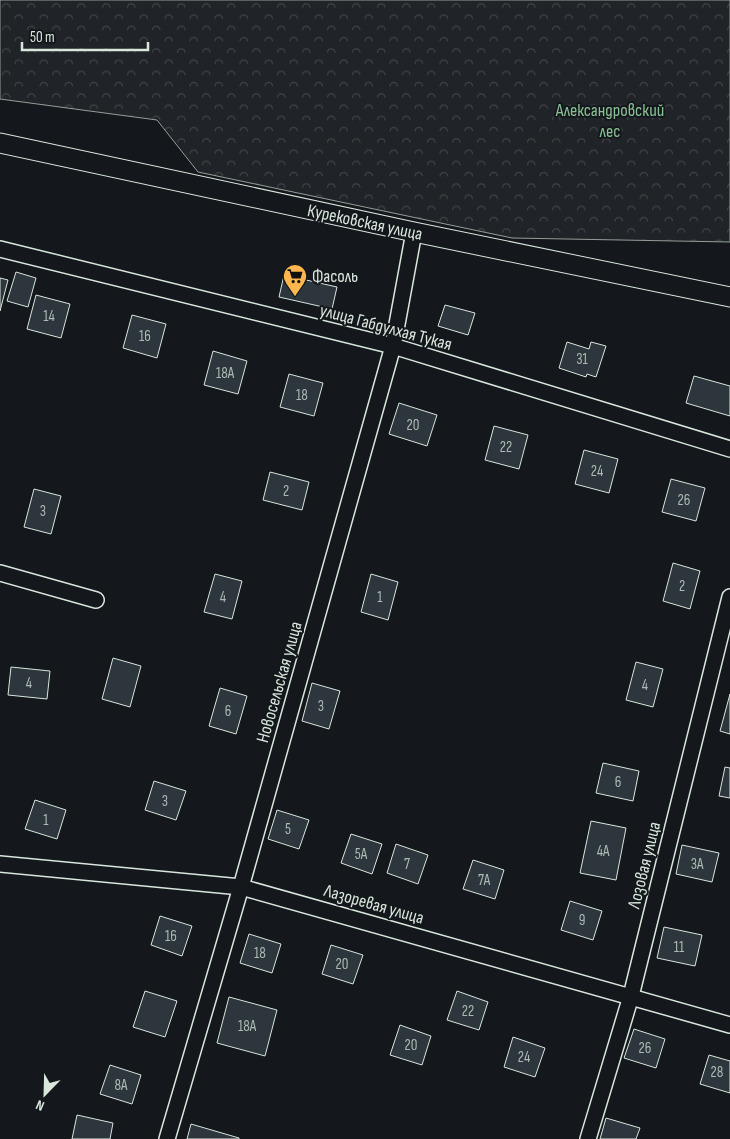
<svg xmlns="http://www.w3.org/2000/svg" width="730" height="1139" font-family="'Sofia Sans Condensed',sans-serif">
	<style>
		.forest { fill: url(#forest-crowns); stroke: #939e99 }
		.building { fill: #2c363c; stroke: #d8e6dc }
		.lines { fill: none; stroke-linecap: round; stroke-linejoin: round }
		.minor-casing { stroke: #d8e6dc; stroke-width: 18 }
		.tertiary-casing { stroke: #d8e6dc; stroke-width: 21 }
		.minor { stroke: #14181c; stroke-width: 15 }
		.tertiary { stroke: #14181c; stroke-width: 19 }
		.labels { text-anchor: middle; stroke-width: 4; stroke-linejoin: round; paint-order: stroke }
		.number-label { font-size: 15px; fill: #adbab4 }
		.park-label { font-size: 18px; fill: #8ac095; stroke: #14181c }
		.street-label { font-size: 18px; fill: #d8e6dc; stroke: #14181c }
		.poi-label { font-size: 18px; fill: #d8e6dc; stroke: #14181c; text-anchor: start }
	</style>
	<defs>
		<pattern id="forest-crowns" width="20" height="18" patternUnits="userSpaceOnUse" patternTransform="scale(1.25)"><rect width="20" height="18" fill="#202428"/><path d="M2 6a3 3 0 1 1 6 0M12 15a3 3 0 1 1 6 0" fill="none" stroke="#404447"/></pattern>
	</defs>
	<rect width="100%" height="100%" fill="#14181c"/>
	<path class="forest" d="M 0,0 L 730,0 L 730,242 L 512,238 L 198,172 L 157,120 L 0,99 Z"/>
	<g class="building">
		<path d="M 16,272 L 36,278 L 28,307 L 7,301 Z"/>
		<path d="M 284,275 L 337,287 L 332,309 L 279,297 Z"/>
		<path d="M 0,278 L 8,280 L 0,311 Z"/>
		<path d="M 36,295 L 70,304 L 61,338 L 27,329 Z"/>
		<path d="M 445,305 L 475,313 L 468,335 L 438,326 Z"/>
		<path d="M 132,315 L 166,324 L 157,358 L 123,348 Z"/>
		<path d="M 567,342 L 589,349 L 591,342 L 606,346 L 596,377 L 587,374 L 586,377 L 559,368 Z"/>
		<path d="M 213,351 L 247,361 L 238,394 L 204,385 Z"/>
		<path d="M 289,374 L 323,383 L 314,416 L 280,407 Z"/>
		<path d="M 694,376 L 730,386 L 730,416 L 686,403 Z"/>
		<path d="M 399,403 L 437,415 L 427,446 L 389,434 Z"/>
		<path d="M 494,426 L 528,435 L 519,469 L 485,460 Z"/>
		<path d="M 584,450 L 618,459 L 609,493 L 575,484 Z"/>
		<path d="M 270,472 L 309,482 L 302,510 L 263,500 Z"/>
		<path d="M 671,479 L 705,488 L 696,521 L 662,512 Z"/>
		<path d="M 34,489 L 61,496 L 51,534 L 24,527 Z"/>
		<path d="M 673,563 L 700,571 L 690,609 L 663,601 Z"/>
		<path d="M 215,574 L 242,581 L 232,619 L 204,612 Z"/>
		<path d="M 371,574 L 398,582 L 388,620 L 361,612 Z"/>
		<path d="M 113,658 L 141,666 L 130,707 L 102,699 Z"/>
		<path d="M 636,662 L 663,669 L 653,707 L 626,700 Z"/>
		<path d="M 11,667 L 50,671 L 47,699 L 8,695 Z"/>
		<path d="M 312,683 L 340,691 L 329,729 L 302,721 Z"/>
		<path d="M 220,688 L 247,696 L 236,734 L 209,726 Z"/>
		<path d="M 730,694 L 730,734 L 720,731 Z"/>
		<path d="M 603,763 L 639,771 L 633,801 L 596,793 Z"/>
		<path d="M 725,767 L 730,768 L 730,798 L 719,796 Z"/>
		<path d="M 154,781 L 186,791 L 176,820 L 145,810 Z"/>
		<path d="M 35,800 L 66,810 L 57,839 L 25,829 Z"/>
		<path d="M 277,810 L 309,820 L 299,849 L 268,839 Z"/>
		<path d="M 591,821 L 626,828 L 616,880 L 580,873 Z"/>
		<path d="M 351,834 L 382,844 L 372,874 L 341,863 Z"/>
		<path d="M 396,844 L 428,855 L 418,884 L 387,873 Z"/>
		<path d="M 682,845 L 719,853 L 712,882 L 676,874 Z"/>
		<path d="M 473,860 L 504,870 L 495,899 L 463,889 Z"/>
		<path d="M 570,901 L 602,911 L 593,940 L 561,930 Z"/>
		<path d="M 160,916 L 192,926 L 182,956 L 151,945 Z"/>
		<path d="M 664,927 L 702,935 L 695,966 L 657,958 Z"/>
		<path d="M 249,934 L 281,944 L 272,973 L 240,963 Z"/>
		<path d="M 331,945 L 363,955 L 353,984 L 322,974 Z"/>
		<path d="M 145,991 L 177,1001 L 165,1037 L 133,1027 Z"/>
		<path d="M 457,991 L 488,1002 L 479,1030 L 447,1020 Z"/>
		<path d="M 229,997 L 277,1010 L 265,1056 L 217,1043 Z"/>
		<path d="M 400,1025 L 431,1036 L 422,1065 L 390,1055 Z"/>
		<path d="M 634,1029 L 665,1039 L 656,1068 L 624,1058 Z"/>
		<path d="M 513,1037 L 545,1048 L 535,1077 L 504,1067 Z"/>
		<path d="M 709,1055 L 730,1061 L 730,1093 L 700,1084 Z"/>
		<path d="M 110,1065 L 141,1075 L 132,1104 L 100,1094 Z"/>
		<path d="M 77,1115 L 113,1123 L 110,1139 L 72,1139 Z"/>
		<path d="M 606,1118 L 640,1128 L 636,1139 L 600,1139 Z"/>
		<path d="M 191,1124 L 239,1138 L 239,1139 L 187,1139 Z"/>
	</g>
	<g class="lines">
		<g class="minor-casing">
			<g id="minor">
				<path d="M 0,249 L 393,346 L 730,449"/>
				<path d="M 0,573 L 96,600"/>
				<path d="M 0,864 L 241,887 L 730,1025"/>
				<path d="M 167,1139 L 241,887 L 393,346 L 414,232"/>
				<path d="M 588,1139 L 631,996 L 730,597"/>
			</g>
		</g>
		<g class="tertiary-casing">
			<path id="tertiary" d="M 0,143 L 414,232 L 730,297"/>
		</g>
		<use href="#minor" class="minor"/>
		<use href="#tertiary" class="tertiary"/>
	</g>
	<defs>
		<g id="supermarket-pin" transform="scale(1.25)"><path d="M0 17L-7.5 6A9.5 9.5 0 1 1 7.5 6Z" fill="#ffb74d" stroke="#14181c"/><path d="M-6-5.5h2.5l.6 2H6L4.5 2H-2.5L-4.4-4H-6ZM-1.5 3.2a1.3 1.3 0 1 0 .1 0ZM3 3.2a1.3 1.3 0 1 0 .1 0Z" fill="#111"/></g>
	</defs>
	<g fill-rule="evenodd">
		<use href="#supermarket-pin" x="295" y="276"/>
	</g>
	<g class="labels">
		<g class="number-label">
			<text x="49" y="321">14</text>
			<text x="145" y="341">16</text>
			<text x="582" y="364">31</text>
			<text x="225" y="378">18А</text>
			<text x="302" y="400">18</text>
			<text x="413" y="430">20</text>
			<text x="506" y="452">22</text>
			<text x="597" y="476">24</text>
			<text x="286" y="496">2</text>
			<text x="684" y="505">26</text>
			<text x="43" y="516">3</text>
			<text x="682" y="591">2</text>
			<text x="223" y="602">4</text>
			<text x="380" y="602">1</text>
			<text x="29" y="688">4</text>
			<text x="645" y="690">4</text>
			<text x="321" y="711">3</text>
			<text x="228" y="716">6</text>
			<text x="618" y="787">6</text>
			<text x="165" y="806">3</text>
			<text x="46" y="825">1</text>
			<text x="288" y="834">5</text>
			<text x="603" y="856">4А</text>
			<text x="361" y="859">5А</text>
			<text x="407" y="869">7</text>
			<text x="697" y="869">3А</text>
			<text x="484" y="885">7А</text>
			<text x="582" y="925">9</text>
			<text x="171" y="941">16</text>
			<text x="679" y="952">11</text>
			<text x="260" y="958">18</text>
			<text x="342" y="969">20</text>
			<text x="468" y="1016">22</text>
			<text x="247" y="1031">18А</text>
			<text x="411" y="1050">20</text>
			<text x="645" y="1053">26</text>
			<text x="524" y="1062">24</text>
			<text x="717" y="1077">28</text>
			<text x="121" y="1090">8А</text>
		</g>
		<g class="park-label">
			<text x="610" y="116">Александровский<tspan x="610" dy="21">лес</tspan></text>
		</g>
		<g class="street-label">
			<text transform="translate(365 222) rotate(12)" y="6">Курековская улица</text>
			<text transform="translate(386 327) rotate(15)" y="6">улица Габдулхая Тукая</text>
			<text transform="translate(279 682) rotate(-74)" y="6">Новосельская улица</text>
			<text transform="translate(644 865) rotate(-76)" y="6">Лозовая улица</text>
			<text transform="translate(374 904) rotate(16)" y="6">Лазоревая улица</text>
		</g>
		<g class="poi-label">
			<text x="312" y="282">Фасоль</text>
		</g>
	</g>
	<g transform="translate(45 1094) rotate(203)" stroke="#14181c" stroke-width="4" paint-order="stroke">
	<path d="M0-4L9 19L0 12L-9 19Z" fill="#d8e6dc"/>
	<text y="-8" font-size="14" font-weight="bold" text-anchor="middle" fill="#d8e6dc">N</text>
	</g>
	<path d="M22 42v8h126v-8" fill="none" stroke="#d8e6dc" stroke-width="2.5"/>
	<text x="30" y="42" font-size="15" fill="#d8e6dc" stroke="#14181c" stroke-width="4" paint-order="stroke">50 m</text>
</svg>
